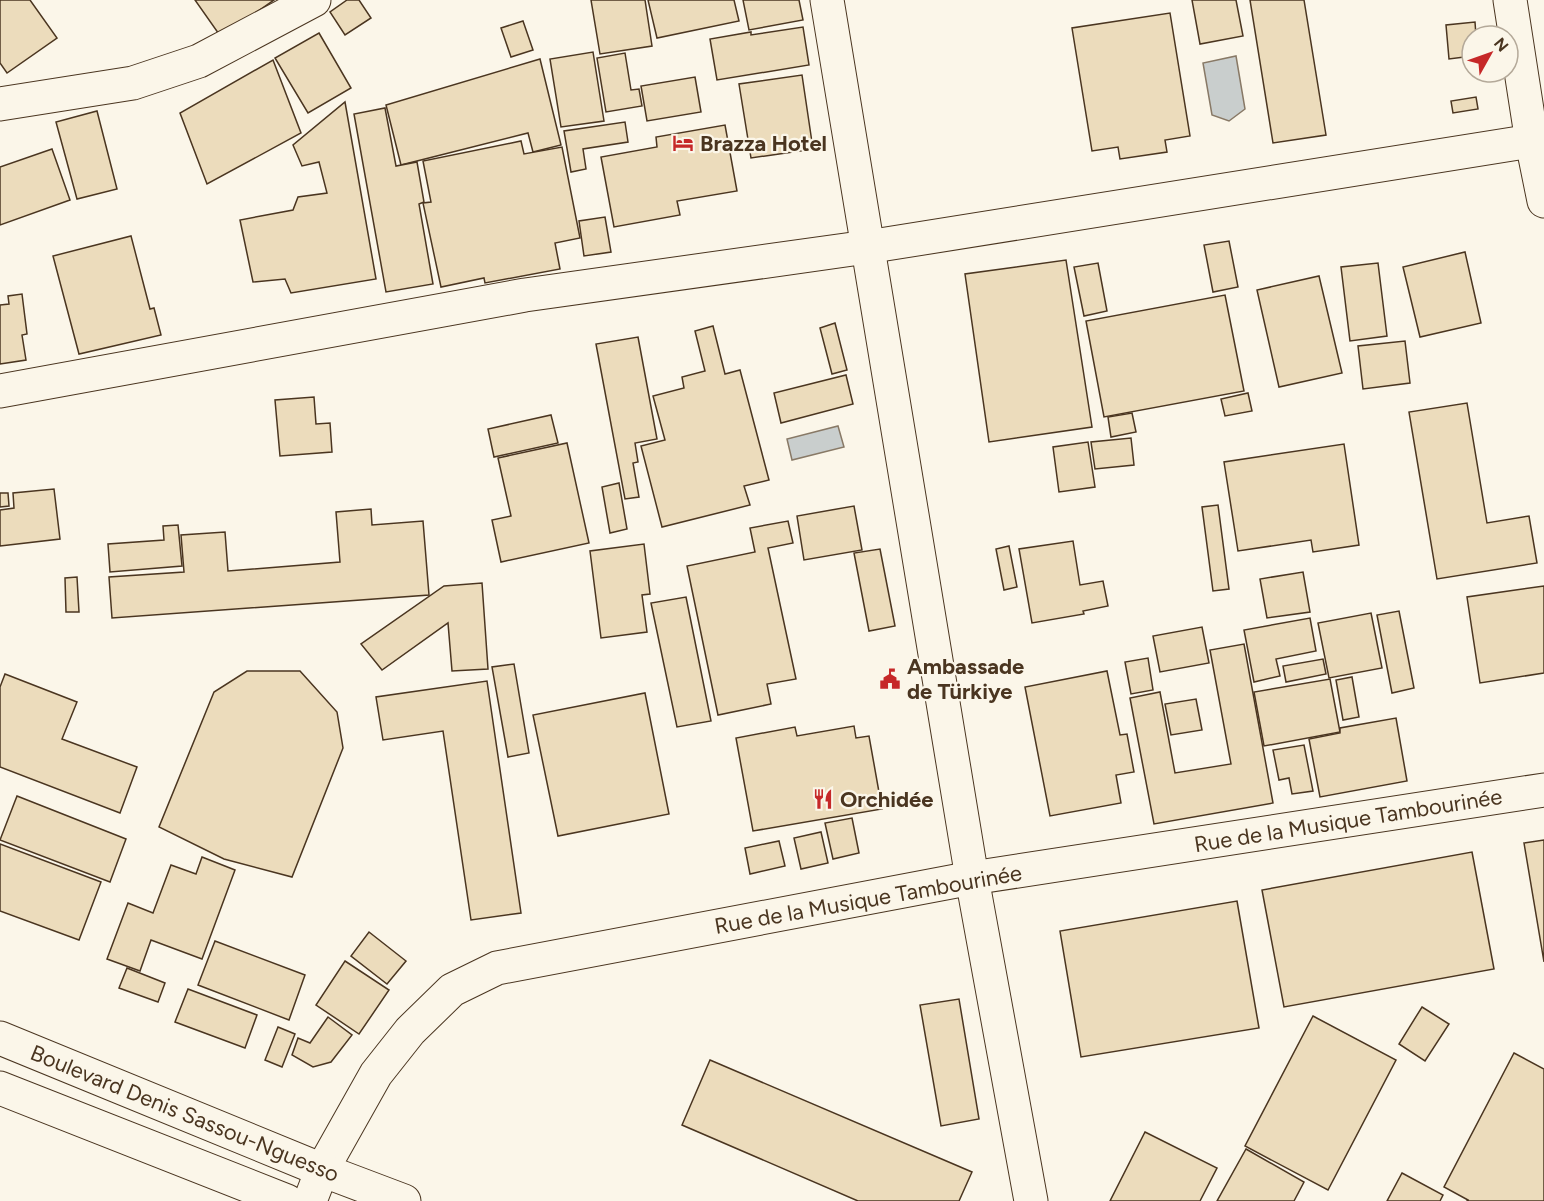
<svg xmlns="http://www.w3.org/2000/svg" width="1544" height="1201" font-family="Figtree,sans-serif">
	<style>
		.water { fill: #c9cecd; stroke: #887966; stroke-width: 1.5 }
		.building { fill: #ecdcbc; stroke: #4a3520; stroke-width: 1.5 }
		.lines { fill: none; stroke-linecap: round; stroke-linejoin: round }
		.minor-casing { stroke: #4a3520; stroke-width: 35 }
		.primary-casing { stroke: #4a3520; stroke-width: 35 }
		.minor { stroke: #fbf6e9; stroke-width: 33 }
		.primary { stroke: #fbf6e9; stroke-width: 33 }
		.labels { text-anchor: middle; stroke-width: 4.5; stroke-linejoin: round; paint-order: stroke }
		.poi-label { font-size: 22px; font-weight: bold; fill: #4a3520; stroke: #fbf6e9; text-anchor: start }
		.street-label { font-size: 22px; fill: #4a3520; stroke: #fbf6e9 }
	</style>
	<rect width="100%" height="100%" fill="#fbf6e9"/>
	<g class="water">
		<path d="M 1236,56 L 1245,109 L 1229,121 L 1212,115 L 1203,63 Z"/>
		<path d="M 838,426 L 844,447 L 792,460 L 787,439 Z"/>
	</g>
	<g class="building">
		<path d="M 0,0 L 30,0 L 57,38 L 7,73 L 0,63 Z"/>
		<path d="M 195,0 L 274,0 L 221,37 Z"/>
		<path d="M 347,0 L 359,0 L 371,18 L 345,35 L 330,12 Z"/>
		<path d="M 591,0 L 645,0 L 652,46 L 600,54 Z"/>
		<path d="M 648,0 L 734,0 L 739,21 L 657,38 Z"/>
		<path d="M 743,0 L 799,0 L 803,20 L 749,30 Z"/>
		<path d="M 1192,0 L 1236,0 L 1243,36 L 1200,44 Z"/>
		<path d="M 1250,0 L 1304,0 L 1326,135 L 1273,143 Z"/>
		<path d="M 1170,13 L 1190,136 L 1165,140 L 1167,152 L 1120,159 L 1118,147 L 1092,151 L 1072,28 Z"/>
		<path d="M 523,21 L 533,50 L 511,57 L 501,28 Z"/>
		<path d="M 1475,22 L 1476,36 L 1472,36 L 1472,56 L 1449,59 L 1446,25 Z"/>
		<path d="M 803,27 L 809,65 L 717,80 L 710,39 L 751,32 L 751,35 Z"/>
		<path d="M 319,33 L 351,88 L 308,113 L 275,58 Z"/>
		<path d="M 593,52 L 604,121 L 561,127 L 550,59 Z"/>
		<path d="M 625,53 L 631,90 L 639,89 L 642,106 L 606,112 L 597,58 Z"/>
		<path d="M 540,59 L 561,145 L 533,152 L 528,133 L 401,165 L 386,105 Z"/>
		<path d="M 273,60 L 301,133 L 207,184 L 180,113 Z"/>
		<path d="M 802,75 L 813,149 L 751,158 L 739,84 Z"/>
		<path d="M 695,77 L 701,112 L 647,121 L 641,86 Z"/>
		<path d="M 1476,97 L 1478,109 L 1453,113 L 1451,101 Z"/>
		<path d="M 345,102 L 376,279 L 291,293 L 285,279 L 253,282 L 240,220 L 293,210 L 298,197 L 327,193 L 319,162 L 302,166 L 293,145 Z"/>
		<path d="M 385,108 L 396,166 L 417,162 L 424,202 L 419,204 L 433,284 L 386,292 L 354,114 Z"/>
		<path d="M 97,111 L 117,189 L 77,199 L 56,122 Z"/>
		<path d="M 625,122 L 628,142 L 583,149 L 586,169 L 571,172 L 564,131 Z"/>
		<path d="M 725,125 L 737,191 L 677,201 L 680,215 L 614,227 L 601,157 L 657,147 L 656,137 Z"/>
		<path d="M 521,141 L 524,154 L 562,147 L 580,238 L 555,243 L 560,269 L 485,283 L 484,278 L 441,287 L 423,203 L 431,202 L 423,161 Z"/>
		<path d="M 52,149 L 70,200 L 0,225 L 0,167 Z"/>
		<path d="M 605,217 L 611,252 L 584,256 L 579,221 Z"/>
		<path d="M 131,236 L 150,309 L 154,308 L 161,335 L 79,354 L 53,256 Z"/>
		<path d="M 1229,241 L 1238,287 L 1213,292 L 1204,245 Z"/>
		<path d="M 1465,252 L 1481,323 L 1420,337 L 1403,267 Z"/>
		<path d="M 1066,260 L 1092,427 L 989,442 L 965,274 Z"/>
		<path d="M 1098,263 L 1107,311 L 1084,316 L 1074,267 Z"/>
		<path d="M 1378,263 L 1387,336 L 1350,341 L 1341,267 Z"/>
		<path d="M 1319,276 L 1342,373 L 1279,387 L 1257,290 Z"/>
		<path d="M 22,294 L 27,334 L 22,335 L 26,360 L 0,364 L 0,305 L 9,304 L 8,296 Z"/>
		<path d="M 1225,295 L 1244,391 L 1104,417 L 1086,321 Z"/>
		<path d="M 835,323 L 847,370 L 832,374 L 820,328 Z"/>
		<path d="M 713,326 L 725,374 L 740,370 L 769,480 L 744,486 L 750,505 L 662,527 L 641,446 L 665,440 L 653,396 L 684,388 L 682,377 L 705,371 L 695,331 Z"/>
		<path d="M 638,337 L 657,439 L 635,443 L 638,462 L 633,463 L 639,497 L 625,499 L 596,344 Z"/>
		<path d="M 1405,341 L 1410,383 L 1363,389 L 1358,346 Z"/>
		<path d="M 846,375 L 853,404 L 781,423 L 774,393 Z"/>
		<path d="M 1248,393 L 1252,411 L 1225,416 L 1221,399 Z"/>
		<path d="M 314,397 L 316,424 L 330,423 L 332,452 L 280,456 L 275,400 Z"/>
		<path d="M 1467,403 L 1487,523 L 1529,516 L 1537,563 L 1437,579 L 1409,412 Z"/>
		<path d="M 1132,413 L 1136,432 L 1111,437 L 1108,417 Z"/>
		<path d="M 551,415 L 558,443 L 494,457 L 488,429 Z"/>
		<path d="M 1131,438 L 1134,465 L 1095,469 L 1091,442 Z"/>
		<path d="M 1088,442 L 1095,487 L 1059,492 L 1053,447 Z"/>
		<path d="M 567,443 L 589,543 L 501,562 L 492,520 L 511,516 L 498,458 Z"/>
		<path d="M 1344,444 L 1359,545 L 1313,552 L 1311,540 L 1238,551 L 1224,462 Z"/>
		<path d="M 619,483 L 627,529 L 610,533 L 602,487 Z"/>
		<path d="M 54,489 L 60,539 L 0,546 L 0,510 L 14,508 L 13,493 Z"/>
		<path d="M 0,493 L 8,493 L 9,506 L 0,507 Z"/>
		<path d="M 1218,505 L 1229,589 L 1213,591 L 1202,507 Z"/>
		<path d="M 854,506 L 862,550 L 804,560 L 797,516 Z"/>
		<path d="M 371,509 L 372,525 L 423,521 L 429,595 L 112,618 L 109,577 L 184,572 L 181,535 L 225,532 L 228,571 L 340,562 L 336,512 Z"/>
		<path d="M 788,521 L 793,543 L 768,548 L 796,679 L 767,684 L 771,704 L 718,715 L 687,566 L 755,552 L 750,528 Z"/>
		<path d="M 178,525 L 182,566 L 110,572 L 108,544 L 164,540 L 163,526 Z"/>
		<path d="M 1073,541 L 1080,585 L 1103,581 L 1108,606 L 1083,611 L 1084,614 L 1032,623 L 1019,549 Z"/>
		<path d="M 644,544 L 650,594 L 642,595 L 647,632 L 601,638 L 590,551 Z"/>
		<path d="M 1009,546 L 1017,587 L 1004,590 L 996,549 Z"/>
		<path d="M 880,549 L 895,626 L 869,631 L 854,553 Z"/>
		<path d="M 1303,572 L 1310,612 L 1267,618 L 1260,579 Z"/>
		<path d="M 77,577 L 79,612 L 66,612 L 65,578 Z"/>
		<path d="M 482,583 L 488,669 L 452,671 L 448,623 L 382,670 L 361,644 L 444,586 Z"/>
		<path d="M 1544,586 L 1544,673 L 1480,683 L 1467,597 Z"/>
		<path d="M 686,597 L 711,721 L 677,727 L 651,603 Z"/>
		<path d="M 1399,611 L 1414,688 L 1392,693 L 1377,615 Z"/>
		<path d="M 1371,613 L 1382,668 L 1329,678 L 1318,623 Z"/>
		<path d="M 1310,618 L 1316,651 L 1276,659 L 1280,676 L 1254,682 L 1244,630 Z"/>
		<path d="M 1202,627 L 1209,663 L 1160,672 L 1153,636 Z"/>
		<path d="M 1244,644 L 1273,803 L 1154,824 L 1130,698 L 1160,692 L 1175,773 L 1231,764 L 1210,650 Z"/>
		<path d="M 1148,658 L 1153,690 L 1131,694 L 1125,662 Z"/>
		<path d="M 1323,659 L 1326,674 L 1286,682 L 1283,666 Z"/>
		<path d="M 514,664 L 529,753 L 508,757 L 492,667 Z"/>
		<path d="M 247,671 L 300,671 L 337,712 L 343,748 L 292,877 L 224,859 L 159,827 L 214,692 Z"/>
		<path d="M 1107,671 L 1120,735 L 1127,734 L 1134,772 L 1116,775 L 1121,803 L 1050,816 L 1025,687 Z"/>
		<path d="M 5,674 L 77,702 L 62,739 L 137,767 L 120,813 L 0,767 L 0,687 Z"/>
		<path d="M 1352,677 L 1359,717 L 1343,720 L 1336,680 Z"/>
		<path d="M 1330,679 L 1340,732 L 1264,746 L 1254,692 Z"/>
		<path d="M 487,681 L 521,913 L 471,920 L 443,731 L 383,740 L 376,697 Z"/>
		<path d="M 645,693 L 669,814 L 558,836 L 533,715 Z"/>
		<path d="M 1196,699 L 1202,730 L 1171,735 L 1165,704 Z"/>
		<path d="M 1396,718 L 1407,781 L 1320,797 L 1309,739 L 1340,733 L 1340,728 Z"/>
		<path d="M 854,726 L 856,738 L 869,736 L 882,809 L 753,831 L 736,738 L 795,727 L 797,736 Z"/>
		<path d="M 1304,745 L 1313,791 L 1292,794 L 1289,778 L 1279,780 L 1273,750 Z"/>
		<path d="M 17,796 L 126,839 L 110,882 L 0,840 Z"/>
		<path d="M 852,818 L 859,853 L 833,859 L 825,823 Z"/>
		<path d="M 821,832 L 828,863 L 801,869 L 794,838 Z"/>
		<path d="M 1544,840 L 1544,962 L 1524,843 Z"/>
		<path d="M 779,841 L 785,866 L 750,874 L 745,848 Z"/>
		<path d="M 0,844 L 101,882 L 79,940 L 0,911 Z"/>
		<path d="M 1472,852 L 1494,969 L 1284,1007 L 1262,890 Z"/>
		<path d="M 202,857 L 235,870 L 202,959 L 151,940 L 140,971 L 107,959 L 128,903 L 153,913 L 171,865 L 196,874 Z"/>
		<path d="M 1237,901 L 1259,1028 L 1081,1057 L 1060,931 Z"/>
		<path d="M 369,932 L 406,961 L 387,984 L 351,956 Z"/>
		<path d="M 215,941 L 305,975 L 289,1020 L 198,985 Z"/>
		<path d="M 345,961 L 389,990 L 359,1034 L 316,1005 Z"/>
		<path d="M 127,968 L 165,983 L 158,1002 L 119,988 Z"/>
		<path d="M 188,989 L 257,1015 L 245,1048 L 175,1022 Z"/>
		<path d="M 959,999 L 979,1119 L 941,1126 L 920,1005 Z"/>
		<path d="M 1422,1007 L 1449,1024 L 1425,1061 L 1399,1044 Z"/>
		<path d="M 1313,1016 L 1396,1060 L 1328,1190 L 1245,1146 Z"/>
		<path d="M 328,1017 L 352,1035 L 331,1062 L 313,1067 L 292,1055 L 298,1038 L 310,1043 Z"/>
		<path d="M 278,1027 L 295,1034 L 282,1067 L 265,1060 Z"/>
		<path d="M 1514,1053 L 1544,1069 L 1544,1201 L 1467,1201 L 1468,1200 L 1444,1187 Z"/>
		<path d="M 710,1060 L 972,1172 L 959,1201 L 858,1201 L 682,1125 Z"/>
		<path d="M 1145,1132 L 1217,1168 L 1200,1201 L 1110,1201 Z"/>
		<path d="M 1246,1149 L 1304,1182 L 1294,1201 L 1217,1201 Z"/>
		<path d="M 1402,1173 L 1443,1195 L 1440,1201 L 1387,1201 Z"/>
	</g>
	<g class="lines">
		<g class="minor-casing">
			<g id="minor">
				<path d="M 827,0 L 972,878 L 1031,1201"/>
				<path d="M 1510,0 L 1532,142 L 1544,201"/>
				<path d="M 0,104 L 133,83 L 199,61 L 314,0"/>
				<path d="M 0,391 L 525,295 L 867,247 L 1544,139"/>
				<path d="M 310,1201 L 322,1170 L 376,1074 L 410,1031 L 452,990 L 497,968 L 972,878 L 1544,790"/>
			</g>
		</g>
		<g class="primary-casing">
			<g id="primary">
				<path d="M 0,1038 L 322,1170 L 404,1201"/>
				<path d="M 0,1088 L 287,1201"/>
			</g>
		</g>
		<use href="#minor" class="minor"/>
		<use href="#primary" class="primary"/>
	</g>
	<defs>
		<g id="hotel-bare" transform="scale(1.62)"><path d="M-6-4.5h1.5V1H6V5H4.5V3h-9V5H-6ZM-4 0a1.8 1.8 0 1 1 3.6 0ZM.5 0V-2.5h3Q6-2.5 6 0Z" fill="#c62828" stroke="#fbf6e9" stroke-width="2.5" paint-order="stroke"/></g>
		<g id="civic-bare" transform="scale(1.62)"><path d="M-.6-6.5H3V-4.5H.6V-3L4-1V1h2V6H-6V1h2V-1L-.6-3ZM-1.2 2.5V6h2.4V2.5Z" fill="#c62828" stroke="#fbf6e9" stroke-width="2.5" paint-order="stroke"/></g>
		<g id="restaurant-bare" transform="scale(1.62)"><path d="M-5-6h1v4h1v-4h1v4h1v-4h1v5L-1.5 .5V6h-2V.5L-5-1ZM5-6V6H3V1.5H1.5Q1.5-4 5-6Z" fill="#c62828" stroke="#fbf6e9" stroke-width="2.5" paint-order="stroke"/></g>
	</defs>
	<g fill-rule="evenodd">
		<use href="#hotel-bare" x="683" y="143"/>
		<use href="#civic-bare" x="890" y="679"/>
		<use href="#restaurant-bare" x="823" y="799"/>
	</g>
	<g class="labels">
		<g class="poi-label">
			<text x="700" y="151">Brazza Hotel</text>
			<text x="907" y="674">Ambassade<tspan x="907" dy="25">de Türkiye</tspan></text>
			<text x="840" y="807">Orchidée</text>
		</g>
		<g class="street-label">
			<text transform="translate(1348 820) rotate(-9)" y="8">Rue de la Musique Tambourinée</text>
			<text transform="translate(868 899) rotate(-10)" y="8">Rue de la Musique Tambourinée</text>
			<text transform="translate(185 1113) rotate(22)" y="8">Boulevard Denis Sassou-Nguesso</text>
		</g>
	</g>
	<g transform="translate(1490 54) rotate(50)"><circle r="28" fill="#fbf6e9" stroke="#b4a999" stroke-width="1.5"/>
	<path d="M0-4.5L10 22L0 15L-10 22Z" fill="#c62828"/>
	<text y="-9" font-size="16" font-weight="bold" text-anchor="middle" fill="#4a3520">N</text>
	</g>
</svg>
